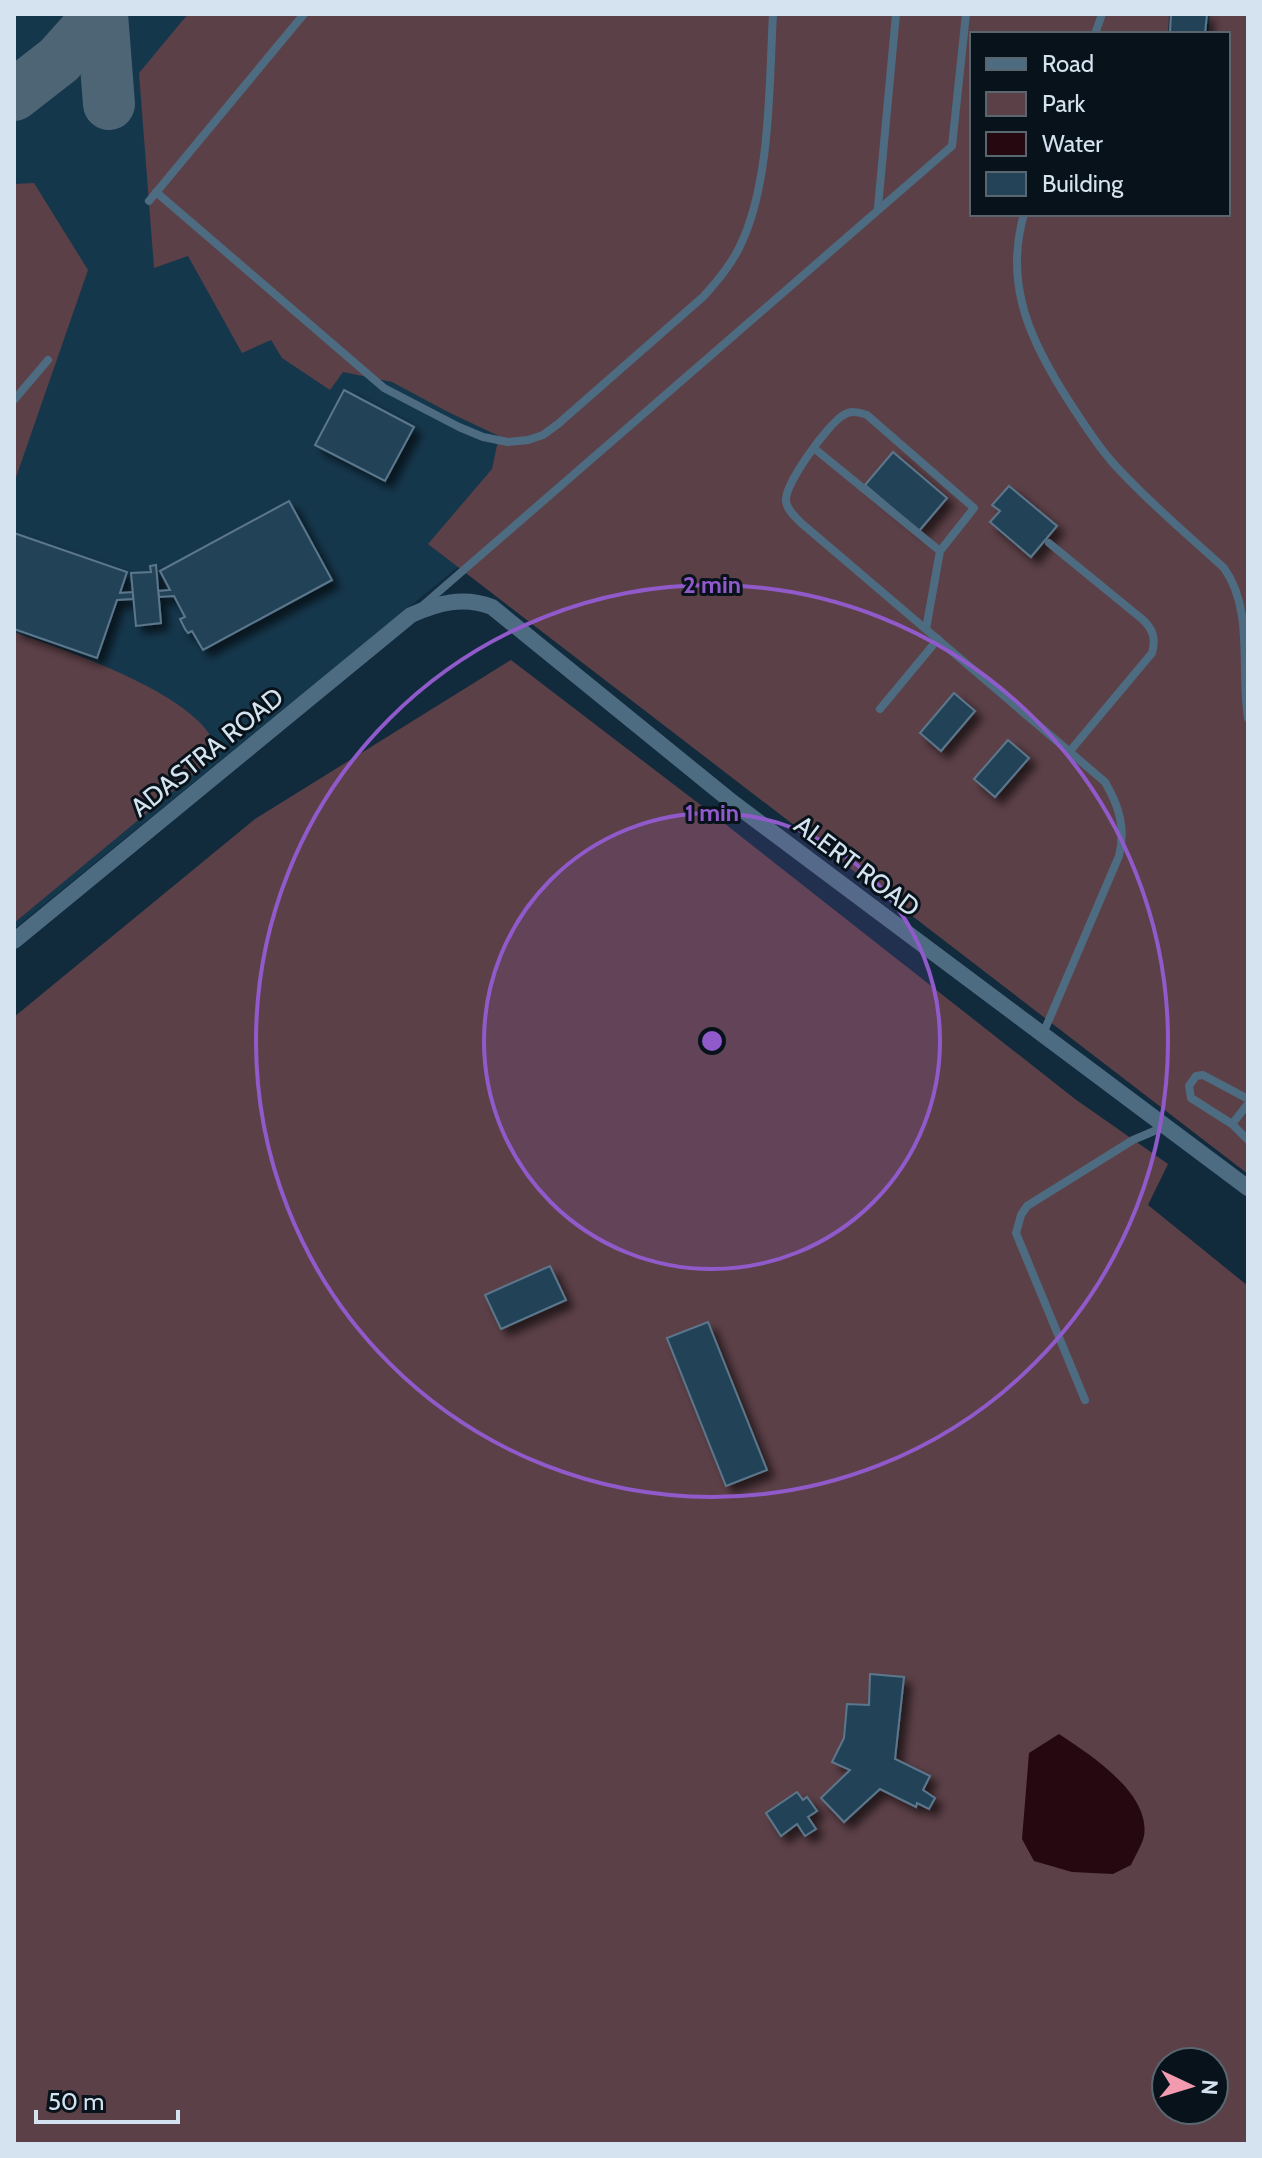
<svg xmlns="http://www.w3.org/2000/svg" width="1262" height="2158" font-family="Cabin,sans-serif">
	<style>
		.built { fill: #15374c; fill-rule: evenodd }
		.green { fill: #5c4047; fill-rule: evenodd }
		.water { fill: #260811 }
		.lines { fill: none; stroke-linecap: round; stroke-linejoin: round }
		.taxiway { stroke: #4e6576; stroke-width: 52 }
		.building { fill: #244358; stroke: #5b778c; stroke-width: 2; filter: url(#shadow) }
		.lane { stroke: #4d6c82; stroke-width: 8 }
		.street { stroke: #4d6c82; stroke-width: 16 }
		.ring { fill: none; stroke: #915acb; stroke-width: 4 }
		.labels { text-anchor: middle; stroke-width: 6; stroke-linejoin: round; paint-order: stroke }
		.street-label { font-size: 26px; fill: #d4e3ef; stroke: #08121a }
		.centre { fill: #915acb; stroke: #08121a; stroke-width: 4 }
		.ring-label { font-size: 24px; text-anchor: middle; font-weight: bold; fill: #915acb; stroke: #08121a; stroke-width: 6; stroke-linejoin: round; paint-order: stroke }
	</style>
	<defs>
		<filter id="shadow"><feDropShadow dx="7" dy="7" stdDeviation="4" flood-color="#0009"/></filter>
	</defs>
	<rect width="100%" height="100%" fill="#112b3d"/>
	<path class="built" d="M 14,14 L 1248,14 L 1248,1166 L 469,558 L 14,929 ZM 972,34 L 1228,34 L 1228,214 L 972,214 Z"/>
	<g class="green">
		<path d="M 188,14 L 1169,14 L 1168,34 L 972,34 L 972,214 L 1228,214 L 1228,34 L 1208,34 L 1210,14 L 1248,14 L 1248,1174 L 428,544 L 492,469 L 499,436 L 448,412 L 392,382 L 343,372 L 330,390 L 282,358 L 271,340 L 242,353 L 188,256 L 154,268 L 139,73 Z"/>
		<path d="M 34,183 L 88,270 L 14,483 L 14,184 Z"/>
		<path d="M 14,632 C 64,650 210,697 218,754 L 14,923 Z"/>
		<path d="M 511,660 L 715,816 L 1075,1099 L 1168,1164 L 1148,1205 L 1248,1286 L 1248,2144 L 14,2144 L 14,1017 L 255,819 ZM 1166,2062 L 1214,2062 L 1214,2110 L 1166,2110 Z"/>
	</g>
	<path class="water" d="M 1059,1734 C 1089,1754 1151,1793 1144,1836 C 1142,1845 1135,1856 1131,1865 L 1113,1874 L 1072,1872 L 1034,1861 L 1022,1839 L 1029,1753 Z"/>
	<g class="lines">
		<g class="taxiway">
			<path d="M 102,14 L 109,104"/>
			<path d="M 14,95 L 59,60 L 100,14"/>
		</g>
	</g>
	<g class="building">
		<path d="M 1171,14 L 1207,14 L 1205,34 L 1170,32 Z"/>
		<path d="M 344,390 L 414,427 L 385,481 L 315,445 Z"/>
		<path d="M 893,452 L 947,498 L 919,531 L 865,485 Z"/>
		<path d="M 1009,486 L 1057,526 L 1031,557 L 990,522 L 1000,511 L 992,505 Z"/>
		<path d="M 289,501 L 332,580 L 203,650 L 192,631 L 188,633 L 185,629 L 180,619 L 185,617 L 174,596 L 159,597 L 158,591 L 170,590 L 160,571 Z"/>
		<path d="M 14,533 L 127,572 L 120,593 L 133,592 L 133,599 L 117,600 L 97,658 L 14,629 Z"/>
		<path d="M 156,565 L 161,623 L 136,626 L 131,573 L 151,572 L 150,566 Z"/>
		<path d="M 954,693 L 975,711 L 941,751 L 920,733 Z"/>
		<path d="M 1008,740 L 1029,758 L 995,797 L 974,779 Z"/>
		<path d="M 550,1266 L 566,1300 L 501,1329 L 485,1295 Z"/>
		<path d="M 708,1322 L 767,1470 L 726,1486 L 667,1338 Z"/>
		<path d="M 870,1674 L 904,1677 L 895,1759 L 930,1776 L 923,1790 L 935,1798 L 929,1809 L 917,1803 L 916,1807 L 880,1789 L 844,1822 L 821,1798 L 850,1770 L 832,1762 L 844,1738 L 847,1704 L 869,1705 Z"/>
		<path d="M 797,1792 L 803,1800 L 807,1797 L 817,1811 L 808,1817 L 816,1829 L 805,1836 L 797,1824 L 781,1836 L 766,1813 Z"/>
	</g>
	<g class="lines">
		<g class="lane">
			<path d="M 1095,34 L 1102,14"/>
			<path d="M 156,192 L 384,388 L 459,427 L 483,437 L 508,442 L 528,440 L 543,435 L 558,424 L 704,296 C 717,281 731,265 740,246 C 771,183 769,84 773,14"/>
			<path d="M 149,201 L 304,14"/>
			<path d="M 878,207 L 896,14"/>
			<path d="M 1024,214 C 1003,286 1032,344 1070,403 C 1083,423 1097,445 1113,463 C 1146,500 1187,534 1224,568 C 1254,610 1240,669 1248,718"/>
			<path d="M 14,400 L 48,360"/>
			<path d="M 815,449 L 940,551"/>
			<path d="M 1049,543 L 1142,619 C 1153,629 1156,638 1152,653 L 1070,751"/>
			<path d="M 421,607 L 952,146 L 966,14"/>
			<path d="M 926,629 L 940,551 L 974,508 L 867,415 C 858,412 850,410 842,416 C 828,425 784,484 786,501 C 787,510 794,515 800,522 L 1105,782 C 1119,806 1126,828 1119,856 L 1042,1036"/>
			<path d="M 880,709 L 938,639"/>
			<path d="M 1248,1099 L 1203,1075 L 1196,1076 L 1189,1086 L 1191,1098 L 1232,1124 L 1248,1140"/>
			<path d="M 1232,1124 L 1248,1104"/>
			<path d="M 1085,1400 L 1016,1233 L 1021,1215 L 1027,1206 L 1133,1140 L 1166,1126"/>
		</g>
		<path class="street" d="M 14,941 L 411,615 C 438,603 463,596 492,607 L 732,802 L 1248,1188"/>
	</g>
	<circle cx="712" cy="1041" r="228" fill="#915acb" fill-opacity=".12"/>
	<g class="ring">
		<circle cx="712" cy="1041" r="228"/>
		<circle cx="712" cy="1041" r="456"/>
	</g>
	<g class="labels">
		<g class="street-label">
			<text transform="translate(207 752) rotate(-39)" y="9">ADASTRA ROAD</text>
			<text transform="translate(857 866) rotate(37)" y="9">ALERT ROAD</text>
		</g>
	</g>
	<circle cx="712" cy="1041" r="12" class="centre"/>
	<g class="ring-label">
		<text x="712" y="593">2 min</text>
		<text x="712" y="821">1 min</text>
	</g>
	<rect width="1262" height="2158" fill="none" stroke="#d4e3ef" stroke-width="32"/>
	<rect x="970" y="32" width="260" height="184" fill="#08121a" stroke="#5a666f" stroke-width="2"/>
	<rect x="986" y="58" width="40" height="12" fill="#4d6c82" stroke="#5a666f" stroke-width="2"/>
	<text x="1042" y="72" font-size="24" fill="#d4e3ef">Road</text>
	<rect x="986" y="92" width="40" height="24" fill="#5c4047" stroke="#5a666f" stroke-width="2"/>
	<text x="1042" y="112" font-size="24" fill="#d4e3ef">Park</text>
	<rect x="986" y="132" width="40" height="24" fill="#260811" stroke="#5a666f" stroke-width="2"/>
	<text x="1042" y="152" font-size="24" fill="#d4e3ef">Water</text>
	<rect x="986" y="172" width="40" height="24" fill="#244358" stroke="#5a666f" stroke-width="2"/>
	<text x="1042" y="192" font-size="24" fill="#d4e3ef">Building</text>
	<g transform="translate(1190 2086) rotate(94)"><circle r="38" fill="#08121a" stroke="#5a666f" stroke-width="2"/>
	<path d="M0-6L14 30L0 20L-14 30Z" fill="#f29ab0"/>
	<text y="-12" font-size="22" font-weight="bold" text-anchor="middle" fill="#d4e3ef">N</text>
	</g>
	<path d="M36 2110v12h142v-12" fill="none" stroke="#d4e3ef" stroke-width="4"/>
	<text x="48" y="2110" font-size="24" fill="#d4e3ef" stroke="#08121a" stroke-width="6" paint-order="stroke">50 m</text>
</svg>
